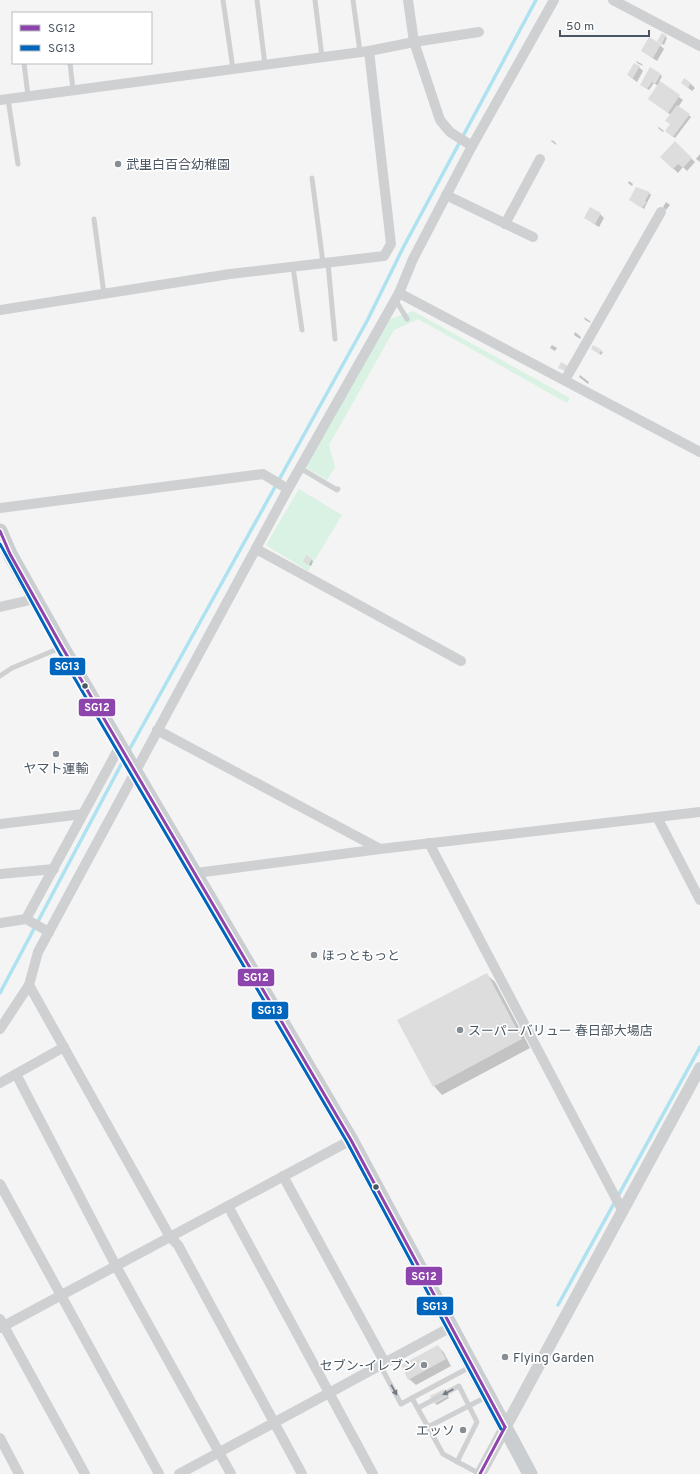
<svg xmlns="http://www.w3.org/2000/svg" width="700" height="1474" font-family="Overpass,'Noto Sans JP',sans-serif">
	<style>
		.green { fill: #d9f2e3 }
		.shadow { fill: #0003 }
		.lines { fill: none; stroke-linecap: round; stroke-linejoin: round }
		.stream { stroke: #aee2f0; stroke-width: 3.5 }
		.building { fill: #ddddde }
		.service { stroke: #ced0d2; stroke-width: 5 }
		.minor { stroke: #ced0d2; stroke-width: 10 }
		.tertiary { stroke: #ced0d2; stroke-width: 12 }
		.primary { stroke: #caced1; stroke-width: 15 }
		.bus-1-casing { stroke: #fff; stroke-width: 6 }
		.bus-2-casing { stroke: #fff; stroke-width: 6 }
		.bus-1 { stroke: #8e44ad; stroke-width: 3 }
		.bus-2 { stroke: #0065bd; stroke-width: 3 }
		.oneway { fill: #727b83 }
		.poi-dot { fill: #868d94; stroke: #fff; stroke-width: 1.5 }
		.bus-dot { fill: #4a5661; stroke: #fff; stroke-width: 1.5 }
		.labels { text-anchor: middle; stroke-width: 3.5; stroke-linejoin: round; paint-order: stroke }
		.poi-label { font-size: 13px; fill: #4a5661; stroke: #fff; text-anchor: start }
		.line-badge { stroke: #fff; stroke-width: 1.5 }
		.badge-label { font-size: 11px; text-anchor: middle; font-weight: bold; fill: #fff }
	</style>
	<rect width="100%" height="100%" fill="#f4f4f4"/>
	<g class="green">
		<path d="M 413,311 L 570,398 L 567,403 L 418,319 L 394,330 L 329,445 L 335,467 L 327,480 L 305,467 L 388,320 Z"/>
		<path d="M 299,489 L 342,515 L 308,571 L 266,545 Z"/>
	</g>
	<g class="shadow">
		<path d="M 665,36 L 667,38 L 664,45 L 660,43 Z"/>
		<path d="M 660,45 L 664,49 L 657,61 L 642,51 Z"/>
		<path d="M 636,61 L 642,64 L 643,66 L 637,63 Z"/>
		<path d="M 639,67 L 643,71 L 637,82 L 628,75 Z"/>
		<path d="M 651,69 L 662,76 L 659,82 L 683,100 L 678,107 L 691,117 L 675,138 L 668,133 L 671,125 L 671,115 L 649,99 L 658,86 L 654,83 L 649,90 L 643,86 Z"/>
		<path d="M 682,83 L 691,84 L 695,88 L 692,91 Z"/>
		<path d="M 659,127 L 664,131 L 663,132 L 658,128 Z"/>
		<path d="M 552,140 L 556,143 L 556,145 L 551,141 Z"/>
		<path d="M 675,143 L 695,162 L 687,171 L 683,167 L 678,173 L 661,157 Z"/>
		<path d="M 700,154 L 700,162 L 696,159 Z"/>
		<path d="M 629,181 L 633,184 L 632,186 L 628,183 Z"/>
		<path d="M 649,193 L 651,195 L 644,209 L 630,200 Z"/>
		<path d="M 666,202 L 670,205 L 666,210 L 663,207 Z"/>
		<path d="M 600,214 L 604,218 L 599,227 L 585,218 Z"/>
		<path d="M 584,317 L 590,321 L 591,323 L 585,320 Z"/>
		<path d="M 575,332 L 581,337 L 580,339 L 574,335 Z"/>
		<path d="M 552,345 L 557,348 L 555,351 L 550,348 Z"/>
		<path d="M 592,349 L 601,351 L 603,352 L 601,355 Z"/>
		<path d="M 580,375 L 589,382 L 588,384 L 579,377 Z"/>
		<path d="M 311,560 L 313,561 L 311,566 L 306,563 Z"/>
		<path d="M 486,974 L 495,982 L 530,1048 L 442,1095 L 434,1086 Z"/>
		<path d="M 438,1346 L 444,1353 L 451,1366 L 416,1385 L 409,1379 Z"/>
		<path d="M 446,1392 L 449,1398 L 437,1405 L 435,1403 Z"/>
	</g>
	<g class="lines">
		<g class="stream">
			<path d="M 128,752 L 367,321 L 404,246 L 536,0"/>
			<path d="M 0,993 L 123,761"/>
			<path d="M 558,1305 L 700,1047"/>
		</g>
	</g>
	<g class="building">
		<path d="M 662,33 L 666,35 L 662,44 L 657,41 Z"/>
		<path d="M 649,37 L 661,44 L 653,58 L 641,51 Z"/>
		<path d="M 634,63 L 640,66 L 633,78 L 627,75 Z"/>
		<path d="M 650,67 L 661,74 L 655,84 L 652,82 L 647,89 L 640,85 Z"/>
		<path d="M 684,78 L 691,83 L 688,88 L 681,83 Z"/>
		<path d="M 660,81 L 680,95 L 668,113 L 648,99 Z"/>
		<path d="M 677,105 L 690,114 L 673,137 L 665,131 L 670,124 L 665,121 Z"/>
		<path d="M 675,141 L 692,158 L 683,168 L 678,164 L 673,169 L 660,157 Z"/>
		<path d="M 636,187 L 650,192 L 645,201 L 647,202 L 642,208 L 629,200 Z"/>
		<path d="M 590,207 L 601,213 L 595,224 L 584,218 Z"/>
		<path d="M 593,345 L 602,350 L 599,354 L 591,349 Z"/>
		<path d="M 561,362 L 568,366 L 565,371 L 558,368 Z"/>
		<path d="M 306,555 L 312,559 L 309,565 L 303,562 Z"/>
		<path d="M 487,973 L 522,1039 L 433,1087 L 397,1020 Z"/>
		<path d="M 438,1345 L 446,1359 L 408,1380 L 401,1365 Z"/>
		<path d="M 444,1389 L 448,1396 L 434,1404 L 430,1396 Z"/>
	</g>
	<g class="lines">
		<g class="service">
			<path d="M 223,0 L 233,69"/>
			<path d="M 257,0 L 265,65"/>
			<path d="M 315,0 L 322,57"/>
			<path d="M 353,0 L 360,52"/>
			<path d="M 24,63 L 28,96"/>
			<path d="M 70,63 L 73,90"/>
			<path d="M 8,99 L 18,164"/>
			<path d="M 312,178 L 323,263"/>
			<path d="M 94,219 L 104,294"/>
			<path d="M 328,263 L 335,339"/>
			<path d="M 293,267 L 302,330"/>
			<path d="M 395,299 L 407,319"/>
			<path d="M 300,468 L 337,490 L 338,489"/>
			<path d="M 0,676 L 12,668 L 60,648"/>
			<path d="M 380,1365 L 401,1404 L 412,1398"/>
			<path d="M 472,1366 L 412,1398 L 443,1454 L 480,1474"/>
			<path d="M 418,1408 L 459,1386 L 477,1422 L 457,1462"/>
			<path d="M 428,1427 L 488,1396"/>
		</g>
		<g class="minor">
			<path d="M 408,0 L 414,42 L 440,120 L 450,132 L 472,146"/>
			<path d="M 613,0 L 700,46"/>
			<path d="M 0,100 L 369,51 L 414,42 L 479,32"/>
			<path d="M 446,195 L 533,237"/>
			<path d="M 505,224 L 540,159"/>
			<path d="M 399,293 L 700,452"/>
			<path d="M 0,310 L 230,274 L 384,256 L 391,244 L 369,51"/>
			<path d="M 565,380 L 661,212"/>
			<path d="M 0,508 L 263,474 L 288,489"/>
			<path d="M 256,549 L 461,661"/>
			<path d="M 0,607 L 35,599"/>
			<path d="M 157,730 L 380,849"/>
			<path d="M 657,817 L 700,900"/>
			<path d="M 0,824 L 83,814"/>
			<path d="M 429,843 L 621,1208 L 621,1213"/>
			<path d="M 196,873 L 380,849 L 700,812"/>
			<path d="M 0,874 L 54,869"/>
			<path d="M 26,919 L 120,746"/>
			<path d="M 0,923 L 26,919 L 49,932"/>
			<path d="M 29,985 L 170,1237 L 178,1245 L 302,1474"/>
			<path d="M 0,1029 L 29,985 L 38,952 L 288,489 L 399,293 L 413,259 L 472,146 L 554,0"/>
			<path d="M 16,1074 L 116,1266 L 231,1474"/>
			<path d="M 0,1083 L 64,1047"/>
			<path d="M 283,1176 L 385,1363"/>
			<path d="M 0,1184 L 159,1474"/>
			<path d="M 228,1206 L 373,1474"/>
			<path d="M 0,1319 L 85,1474"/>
			<path d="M 0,1328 L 351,1140"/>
			<path d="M 0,1438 L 19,1474"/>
			<path d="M 179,1474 L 451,1327"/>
		</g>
		<path class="tertiary" d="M 480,1474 L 700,1068"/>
		<path class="primary" d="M 0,531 L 10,554 L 62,647 L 351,1140 L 530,1474"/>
		<g class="bus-1-casing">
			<g id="bus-1">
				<path d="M 0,531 L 10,554 L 62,647 L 351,1140 L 505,1427"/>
				<path d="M 480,1474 L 505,1427"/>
			</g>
		</g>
		<g class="bus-2-casing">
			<path id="bus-2" d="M 0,544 L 58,650 L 347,1142 L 501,1429"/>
		</g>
		<use href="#bus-1" class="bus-1"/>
		<use href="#bus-2" class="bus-2"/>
	</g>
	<defs><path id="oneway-solid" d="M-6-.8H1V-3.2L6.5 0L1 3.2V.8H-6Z"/></defs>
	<g class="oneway">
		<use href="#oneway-solid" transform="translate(394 1390) rotate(61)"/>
		<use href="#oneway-solid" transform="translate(448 1392) rotate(152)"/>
	</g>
	<g class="poi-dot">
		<circle cx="118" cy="164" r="4"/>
		<circle cx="56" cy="754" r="4"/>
		<circle cx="314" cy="955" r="4"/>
		<circle cx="460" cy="1030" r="4"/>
		<circle cx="505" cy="1357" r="4"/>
		<circle cx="424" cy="1365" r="4"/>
		<circle cx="463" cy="1430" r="4"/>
	</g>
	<g class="bus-dot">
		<circle cx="85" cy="686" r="3.5"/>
		<circle cx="376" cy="1187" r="3.5"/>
	</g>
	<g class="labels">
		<g class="poi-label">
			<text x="126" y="169">武里白百合幼稚園</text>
			<text x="56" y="773" text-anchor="middle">ヤマト運輸</text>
			<text x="322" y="960">ほっともっと</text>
			<text x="468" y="1035">スーパーバリュー 春日部大場店</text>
			<text x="513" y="1362">Flying Garden</text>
			<text x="416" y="1370" text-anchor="end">セブン-イレブン</text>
			<text x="455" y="1435" text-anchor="end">エッソ</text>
		</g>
	</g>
	<g class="line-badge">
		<rect x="49" y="657" width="37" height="19" rx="4" fill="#0065bd"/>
		<rect x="78" y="698" width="38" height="19" rx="4" fill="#8e44ad"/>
		<rect x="237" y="968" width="38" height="19" rx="4" fill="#8e44ad"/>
		<rect x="251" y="1001" width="38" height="19" rx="4" fill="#0065bd"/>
		<rect x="405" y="1266" width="38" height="20" rx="4" fill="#8e44ad"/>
		<rect x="416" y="1296" width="38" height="20" rx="4" fill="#0065bd"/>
	</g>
	<g class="badge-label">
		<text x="67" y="670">SG13</text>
		<text x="97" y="711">SG12</text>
		<text x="256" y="981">SG12</text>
		<text x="270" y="1014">SG13</text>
		<text x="424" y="1280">SG12</text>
		<text x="435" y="1310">SG13</text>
	</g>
	<rect x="12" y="12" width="140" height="52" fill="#ffffff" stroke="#b7bbc0"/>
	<rect x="20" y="25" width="20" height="6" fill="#8e44ad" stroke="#b7bbc0"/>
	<text x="48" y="32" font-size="12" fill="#4a5661">SG12</text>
	<rect x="20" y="45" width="20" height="6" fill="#0065bd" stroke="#b7bbc0"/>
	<text x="48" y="52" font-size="12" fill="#4a5661">SG13</text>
	<path d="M560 30v6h89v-6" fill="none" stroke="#4a5661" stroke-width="2"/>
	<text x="566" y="30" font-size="12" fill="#4a5661" stroke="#ffffff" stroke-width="3" paint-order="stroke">50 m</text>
</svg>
